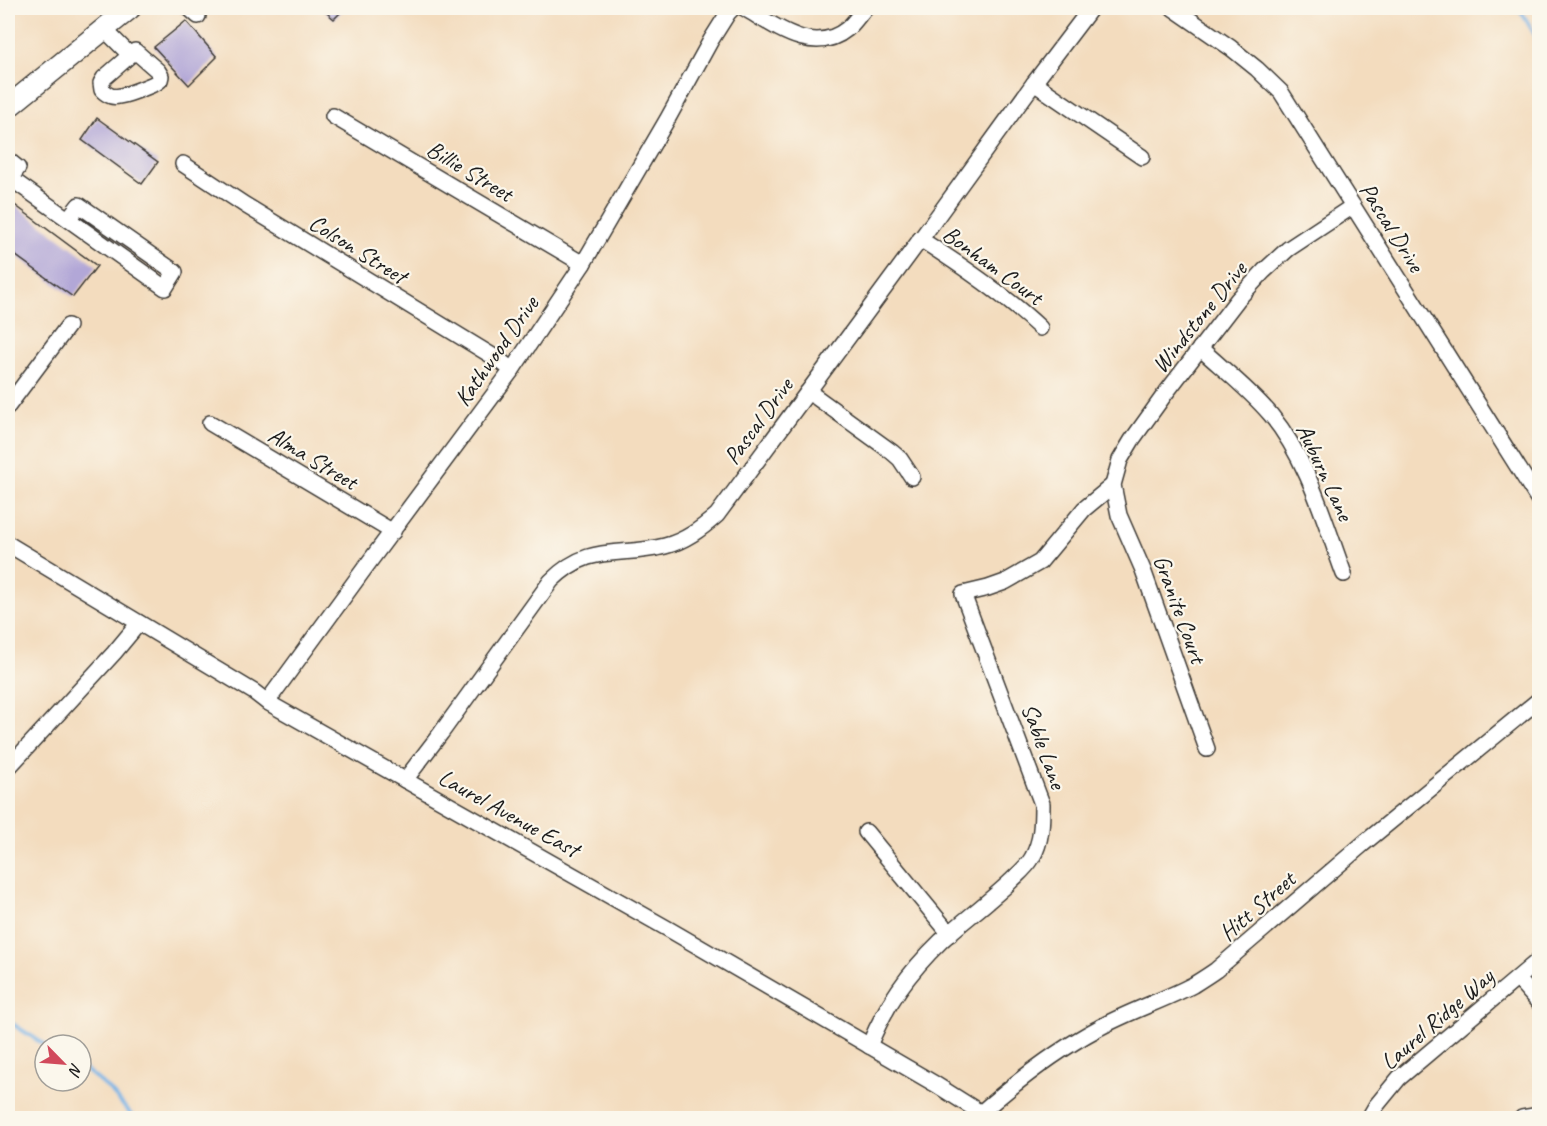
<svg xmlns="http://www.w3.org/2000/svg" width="1547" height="1126" font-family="Caveat,sans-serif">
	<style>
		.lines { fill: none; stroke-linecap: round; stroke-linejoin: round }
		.stream { stroke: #71afe4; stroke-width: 4 }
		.building { fill: #b2a7d7 }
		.minor-casing { stroke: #3c3934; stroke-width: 18 }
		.highway-casing { stroke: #3c3934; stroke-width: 24 }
		.minor { stroke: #fff; stroke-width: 15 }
		.highway { stroke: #fff; stroke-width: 21 }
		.labels { text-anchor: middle; stroke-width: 4.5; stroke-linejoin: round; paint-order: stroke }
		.street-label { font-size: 24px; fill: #1c1c1c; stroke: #fbf7ec }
	</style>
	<rect width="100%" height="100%" fill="#fbf7ec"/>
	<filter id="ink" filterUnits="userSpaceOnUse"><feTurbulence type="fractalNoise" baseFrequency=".0167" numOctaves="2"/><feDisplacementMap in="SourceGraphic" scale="12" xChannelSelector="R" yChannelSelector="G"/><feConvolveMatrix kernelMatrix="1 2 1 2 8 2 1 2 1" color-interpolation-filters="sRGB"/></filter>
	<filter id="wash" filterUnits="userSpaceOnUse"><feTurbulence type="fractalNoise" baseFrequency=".008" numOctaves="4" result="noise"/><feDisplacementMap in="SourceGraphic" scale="24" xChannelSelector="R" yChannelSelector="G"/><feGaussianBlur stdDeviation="1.35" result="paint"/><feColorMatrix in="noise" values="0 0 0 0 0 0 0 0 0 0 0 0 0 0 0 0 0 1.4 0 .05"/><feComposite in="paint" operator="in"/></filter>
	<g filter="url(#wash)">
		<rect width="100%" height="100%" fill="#f3dcbe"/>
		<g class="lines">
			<g class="stream">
				<path d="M 1519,8 L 1540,43"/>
				<path d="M 8,1021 L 45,1045"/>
				<path d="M 81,1066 L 109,1089 L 134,1118"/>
			</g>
		</g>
		<g id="blocks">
			<g class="building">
				<path d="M 321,8 L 345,8 L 334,19 Z"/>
				<path d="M 186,21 L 217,57 L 189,85 L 154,47 Z"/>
				<path d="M 97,118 L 158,162 L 142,184 L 82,140 Z"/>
				<path d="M 8,200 L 97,266 L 73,297 L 8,250 Z"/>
			</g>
		</g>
	</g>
	<g filter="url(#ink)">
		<use href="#blocks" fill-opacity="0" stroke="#3c3934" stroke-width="1.5"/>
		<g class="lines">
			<g class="minor-casing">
				<g id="minor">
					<path d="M 189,8 L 198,16"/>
					<path d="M 744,8 C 774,25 813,57 847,29 C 854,23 859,15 865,8"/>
					<path d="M 1173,8 L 1231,48 L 1257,69 L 1281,92 L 1540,502"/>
					<path d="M 104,29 L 130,55"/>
					<path d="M 135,51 L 158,71 L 161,76 L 160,80 L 156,83 C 146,87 120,99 111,96 C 108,95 104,92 102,90 L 101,83 L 104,78 Z"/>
					<path d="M 1034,83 L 1142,157"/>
					<path d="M 333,116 L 583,264"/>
					<path d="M 8,160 L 18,168 L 10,178 L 165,288 L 175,272 L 79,205 L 68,219"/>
					<path d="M 183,164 L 245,205 L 499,360 L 512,370"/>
					<path d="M 920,239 C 961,265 1004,294 1040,328"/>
					<path d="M 1200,348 C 1224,370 1250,390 1271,415 C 1308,460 1324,520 1344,574"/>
					<path d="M 807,393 L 816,397 L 892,452 L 900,459 L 912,477"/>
					<path d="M 8,406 L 68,326"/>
					<path d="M 210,423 L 393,532"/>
					<path d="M 8,544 L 254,692 L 267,702 L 670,930 L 935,1084 L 989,1118"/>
					<path d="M 267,702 L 370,561 L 512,370 L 583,264 L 667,120 L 711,40 L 728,13 L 733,8"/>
					<path d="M 1207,749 L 1143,570 L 1119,515 L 1113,485 L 1120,460 L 1132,440 L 1165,394 L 1238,299 L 1264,271 L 1288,249 L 1353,206"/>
					<path d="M 8,768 L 114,653 L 139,623"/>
					<path d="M 405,780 L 441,733 L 551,581 C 590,542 618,558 665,546 C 685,541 701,529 717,515 L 934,221 L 1034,83 L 1091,8"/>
					<path d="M 866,832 L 950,934"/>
					<path d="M 1518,979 L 1540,1004"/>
					<path d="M 869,1046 C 886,1004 908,973 941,941 C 964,920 989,902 1011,881 C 1018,874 1027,867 1032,858 C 1042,841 1042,822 1042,804 L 963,594 L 988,588 L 1005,582 L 1040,562 L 1084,509 L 1113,485"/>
					<path d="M 975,1118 C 1012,1085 1052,1053 1097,1029 C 1127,1012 1162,1001 1193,985 C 1201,980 1209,975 1216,970 L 1363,844 L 1540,699"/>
					<path d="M 1369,1118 L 1376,1106 L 1399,1078 L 1540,959"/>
					<path d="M 1522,1118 L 1540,1115"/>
				</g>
			</g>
			<g class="highway-casing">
				<path id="highway" d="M 8,107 L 130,8"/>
			</g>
			<use href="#minor" class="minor"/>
			<use href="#highway" class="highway"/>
		</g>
	</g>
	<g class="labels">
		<g class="street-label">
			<text transform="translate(470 171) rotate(31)" y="8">Billie Street</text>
			<text transform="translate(1392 227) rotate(58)" y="8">Pascal Drive</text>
			<text transform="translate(358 249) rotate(32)" y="8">Colson Street</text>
			<text transform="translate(993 265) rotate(36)" y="8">Bonham Court</text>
			<text transform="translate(1199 317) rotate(-51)" y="8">Windstone Drive</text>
			<text transform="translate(496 351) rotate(-55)" y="8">Kathwood Drive</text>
			<text transform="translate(758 421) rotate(-54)" y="8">Pascal Drive</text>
			<text transform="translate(313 458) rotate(31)" y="8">Alma Street</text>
			<text transform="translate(1325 472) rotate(65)" y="8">Auburn Lane</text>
			<text transform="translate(1180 609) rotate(70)" y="8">Granite Court</text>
			<text transform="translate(1044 746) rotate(70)" y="8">Sable Lane</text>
			<text transform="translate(509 813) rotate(29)" y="8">Laurel Avenue East</text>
			<text transform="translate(1257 906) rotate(-41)" y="8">Hitt Street</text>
			<text transform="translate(1437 1019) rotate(-41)" y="8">Laurel Ridge Way</text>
		</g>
	</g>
	<rect width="1547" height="1126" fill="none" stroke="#fbf7ec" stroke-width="30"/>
	<g transform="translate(63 1063) rotate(115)"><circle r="28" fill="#fbf7ec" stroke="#a29f99" stroke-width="1.5"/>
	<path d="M0-4.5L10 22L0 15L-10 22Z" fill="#d1495b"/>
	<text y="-9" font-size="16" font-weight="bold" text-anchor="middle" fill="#1c1c1c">N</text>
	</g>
</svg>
